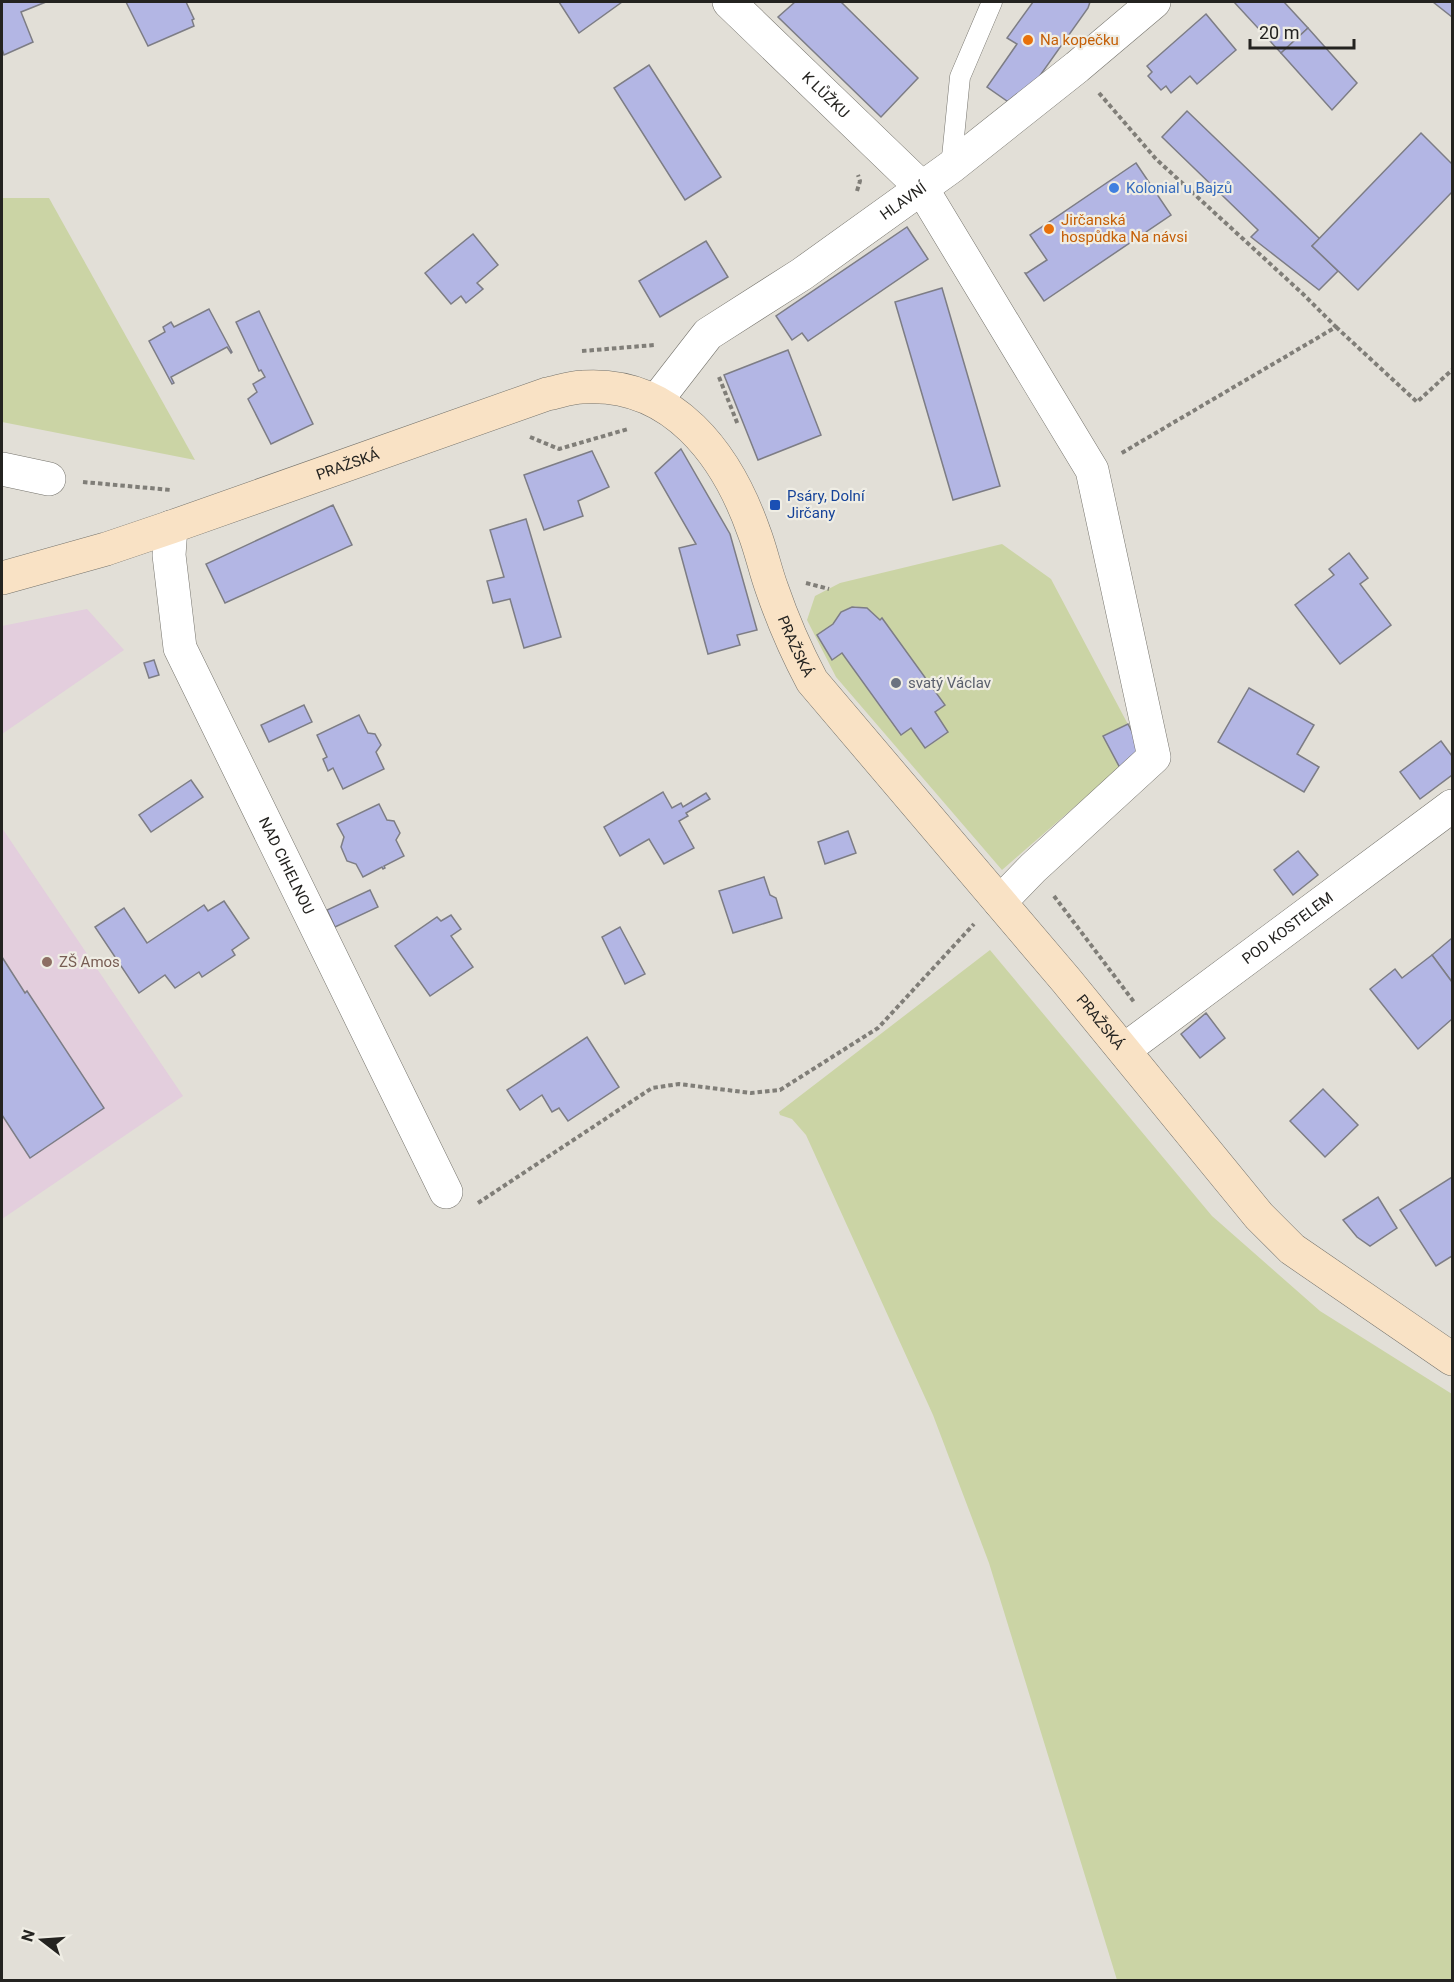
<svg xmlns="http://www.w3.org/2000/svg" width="1454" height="1982" font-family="Roboto,sans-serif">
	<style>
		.education { fill: #e3cedd }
		.green { fill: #cbd4a5; fill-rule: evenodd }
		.building { fill: #b3b6e4; stroke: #7d7d85; stroke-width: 1.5 }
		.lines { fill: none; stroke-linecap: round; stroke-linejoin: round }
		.service-casing { stroke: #75736c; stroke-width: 21 }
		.minor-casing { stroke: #75736c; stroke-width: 34 }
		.secondary-casing { stroke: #75736c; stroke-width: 34 }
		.path { stroke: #807e78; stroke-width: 4; stroke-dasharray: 4.5 3; stroke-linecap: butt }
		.service { stroke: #fff; stroke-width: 20 }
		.minor { stroke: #fff; stroke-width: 33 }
		.secondary { stroke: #f9e2c5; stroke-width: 33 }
		.food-dot { fill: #e8710a; stroke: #efede4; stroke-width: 2 }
		.shop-dot { fill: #3f7fe0; stroke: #efede4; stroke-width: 2 }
		.transit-dot { fill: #1a4fb4; stroke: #efede4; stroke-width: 2 }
		.worship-dot { fill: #6b7280; stroke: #efede4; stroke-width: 2 }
		.education-dot { fill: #8d6e63; stroke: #efede4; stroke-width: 2 }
		.labels { text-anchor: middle; stroke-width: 4.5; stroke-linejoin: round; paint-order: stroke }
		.food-label { font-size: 15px; fill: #c56008; stroke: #efede4; text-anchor: start }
		.street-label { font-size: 15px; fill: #242320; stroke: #efede4 }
		.shop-label { font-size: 15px; fill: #366cbe; stroke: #efede4; text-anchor: start }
		.transit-label { font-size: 15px; fill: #164399; stroke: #efede4; text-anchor: start }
		.worship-label { font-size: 15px; fill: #5b616d; stroke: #efede4; text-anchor: start }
		.education-label { font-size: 15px; fill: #785e54; stroke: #efede4; text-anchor: start }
	</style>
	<rect width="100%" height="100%" fill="#e2dfd7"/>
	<g class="education">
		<path d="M 87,609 L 124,650 L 2,734 L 2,626 Z"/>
		<path d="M 2,828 L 183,1096 L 2,1219 Z"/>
	</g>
	<g class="green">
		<path d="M 2,198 L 49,198 L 195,460 L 2,422 Z"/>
		<path d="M 1002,544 L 1051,579 L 1141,749 L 1002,870 L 836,677 L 807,620 L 815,596 L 840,583 ZM 855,606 L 870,610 L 880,620 L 883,619 L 944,705 L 935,712 L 948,733 L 926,748 L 911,728 L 900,735 L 842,653 L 832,660 L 817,635 L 833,624 L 841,612 Z"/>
		<path d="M 990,950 L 1212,1216 L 1320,1311 L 1452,1394 L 1452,1980 L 1117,1980 L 989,1563 L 933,1415 L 806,1135 L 792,1119 L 780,1115 L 779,1112 Z"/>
	</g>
	<g class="building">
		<path d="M 2,2 L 46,2 L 21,12 L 33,42 L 4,55 L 2,49 Z"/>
		<path d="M 126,2 L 186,2 L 194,19 L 192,20 L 194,26 L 148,46 Z"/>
		<path d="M 559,2 L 622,2 L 579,33 Z"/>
		<path d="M 795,2 L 841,2 L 918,78 L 881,117 L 778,17 Z"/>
		<path d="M 1033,2 L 1090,2 L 1088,8 L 1017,108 L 987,87 L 1017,44 L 1007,38 Z"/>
		<path d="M 1234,2 L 1284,2 L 1308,28 L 1281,53 Z"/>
		<path d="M 1433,2 L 1452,2 L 1452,17 Z"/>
		<path d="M 1206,14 L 1236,50 L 1197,84 L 1190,76 L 1171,93 L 1166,86 L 1161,90 L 1148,76 L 1152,72 L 1147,66 Z"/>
		<path d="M 1308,28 L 1357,83 L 1332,110 L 1281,53 Z"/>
		<path d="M 649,65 L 721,177 L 685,200 L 614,88 Z"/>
		<path d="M 1187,111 L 1320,239 L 1312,246 L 1338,271 L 1319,290 L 1251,237 L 1258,230 L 1162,137 Z"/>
		<path d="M 1421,133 L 1452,164 L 1452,192 L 1358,290 L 1312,246 Z"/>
		<path d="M 1136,163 L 1171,215 L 1044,301 L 1025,273 L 1027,273 L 1047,260 L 1030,235 Z"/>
		<path d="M 907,227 L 928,259 L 808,341 L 802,333 L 792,340 L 776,316 Z"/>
		<path d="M 473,234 L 498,265 L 477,283 L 483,289 L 466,303 L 461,296 L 451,304 L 425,273 Z"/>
		<path d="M 706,241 L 728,277 L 660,317 L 639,281 Z"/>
		<path d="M 942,288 L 1000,486 L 953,500 L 895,302 Z"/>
		<path d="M 209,309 L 232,352 L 231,353 L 227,347 L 171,377 L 174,383 L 172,384 L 149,341 L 165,332 L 163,327 L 171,322 L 174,327 Z"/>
		<path d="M 259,311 L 313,424 L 271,444 L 248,399 L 257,392 L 253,384 L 265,377 L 261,370 L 259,371 L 236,322 Z"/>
		<path d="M 788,350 L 821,435 L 758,460 L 724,375 Z"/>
		<path d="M 681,449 L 730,534 L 757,630 L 737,635 L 740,645 L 708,654 L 679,548 L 696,544 L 655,473 Z"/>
		<path d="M 592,451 L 609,487 L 578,501 L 583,516 L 544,530 L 524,475 Z"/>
		<path d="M 333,505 L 352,545 L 225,603 L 206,564 Z"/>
		<path d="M 526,519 L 561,637 L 524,648 L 510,599 L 493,603 L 487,581 L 504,577 L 490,530 Z"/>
		<path d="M 1349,553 L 1368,578 L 1360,584 L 1391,625 L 1340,664 L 1295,605 L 1334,575 L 1329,569 Z"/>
		<path d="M 852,607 L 867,608 L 880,620 L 882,618 L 945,705 L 935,712 L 948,732 L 925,748 L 911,728 L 901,735 L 842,653 L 832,660 L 817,635 L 833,624 L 841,612 Z"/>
		<path d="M 154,660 L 159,675 L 149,678 L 144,663 Z"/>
		<path d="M 1249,688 L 1314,725 L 1297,754 L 1319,767 L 1304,792 L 1218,742 Z"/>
		<path d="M 304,705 L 312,722 L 269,742 L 261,725 Z"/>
		<path d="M 359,715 L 368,733 L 375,734 L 381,745 L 376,752 L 384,769 L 343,789 L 333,768 L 328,771 L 323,759 L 327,757 L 317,735 Z"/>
		<path d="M 1128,724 L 1141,749 L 1120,768 L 1103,736 Z"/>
		<path d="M 1441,741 L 1452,756 L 1452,775 L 1420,799 L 1400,772 Z"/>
		<path d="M 191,780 L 203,797 L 151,832 L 139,815 Z"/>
		<path d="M 663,792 L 672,808 L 681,803 L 683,807 L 706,793 L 710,799 L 686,813 L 688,816 L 679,821 L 694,848 L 664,864 L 649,839 L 620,856 L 604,827 Z"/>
		<path d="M 379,804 L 387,820 L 394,821 L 400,833 L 396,840 L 404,856 L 384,866 L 385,868 L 383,869 L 382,867 L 363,877 L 356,864 L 347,861 L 341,847 L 344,837 L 337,824 Z"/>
		<path d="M 848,831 L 856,853 L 825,864 L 818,842 Z"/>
		<path d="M 1298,851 L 1318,875 L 1293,895 L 1274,870 Z"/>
		<path d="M 764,877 L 770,895 L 776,898 L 782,918 L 733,933 L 719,891 Z"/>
		<path d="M 370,890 L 378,907 L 335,927 L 327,910 Z"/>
		<path d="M 224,901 L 249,938 L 232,950 L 235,955 L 202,977 L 199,972 L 175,988 L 165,975 L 139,993 L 95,927 L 124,908 L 147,943 L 204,905 L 208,911 Z"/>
		<path d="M 451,915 L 461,929 L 451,936 L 473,967 L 430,996 L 395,946 L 437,917 L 441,921 Z"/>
		<path d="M 620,927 L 645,974 L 625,984 L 602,937 Z"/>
		<path d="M 1452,938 L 1452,982 L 1432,955 Z"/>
		<path d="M 1432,955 L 1452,982 L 1452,1019 L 1418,1049 L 1370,989 L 1395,969 L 1402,978 Z"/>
		<path d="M 2,957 L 25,993 L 27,991 L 104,1108 L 30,1158 L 2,1115 Z"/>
		<path d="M 1206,1013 L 1225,1038 L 1200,1058 L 1181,1034 Z"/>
		<path d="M 587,1037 L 619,1087 L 568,1121 L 559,1108 L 552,1112 L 542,1095 L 520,1110 L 507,1090 Z"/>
		<path d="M 1323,1089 L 1358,1125 L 1325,1157 L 1290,1121 Z"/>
		<path d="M 1452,1177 L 1452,1256 L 1436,1266 L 1400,1210 Z"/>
		<path d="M 1378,1197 L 1397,1228 L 1370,1246 L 1357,1237 L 1343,1220 Z"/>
	</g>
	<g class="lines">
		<g class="service-casing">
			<path id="service" d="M 951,167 L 960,77 L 992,2"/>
		</g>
		<g class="minor-casing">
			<g id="minor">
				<path id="s1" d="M 729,2 L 921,187 L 1092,470 L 1154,757 L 1033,868 L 1000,902"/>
				<path id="s2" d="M 656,401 L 708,334 L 802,274 L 951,167 L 1077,67 L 1154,2"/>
				<path d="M 2,469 L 49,479"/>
				<path id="s3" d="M 171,527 L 169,555 L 180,648 L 446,1192"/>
				<path id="s4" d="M 1124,1050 L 1452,806"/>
			</g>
		</g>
		<g class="secondary-casing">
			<g id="secondary">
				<path id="s5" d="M 2,578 L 106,549 L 171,527 L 547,394 C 558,392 571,387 583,387 C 673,381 727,455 754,532 C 761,550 765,570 772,589 C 783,621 796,651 812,681 L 1066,980 L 1259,1216 L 1292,1249 L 1452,1359"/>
			</g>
		</g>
		<g class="path">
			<path d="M 1099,93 L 1156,159 L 1303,294 L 1336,327 L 1120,454"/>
			<path d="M 857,191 L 860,181 L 858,175"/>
			<path d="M 1336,327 L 1417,402 L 1452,370"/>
			<path d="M 582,351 L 655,345"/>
			<path d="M 719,377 L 738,425"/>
			<path d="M 530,437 L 559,449 L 628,429"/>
			<path d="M 83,482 L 171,490"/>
			<path d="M 806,583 L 829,589"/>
			<path d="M 1054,896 L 1134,1002"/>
			<path d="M 478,1203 L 652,1088 L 679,1084 L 751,1093 L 780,1090 L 878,1028 L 974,924"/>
		</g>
		<use href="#service" class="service"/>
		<use href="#minor" class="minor"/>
		<use href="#secondary" class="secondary"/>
	</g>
	<g class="food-dot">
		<circle cx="1028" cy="40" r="6"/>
		<circle cx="1049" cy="229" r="6"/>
	</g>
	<circle class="shop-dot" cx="1114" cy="188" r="6"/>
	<rect class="transit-dot" x="769" y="499" width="12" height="12" rx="3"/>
	<circle class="worship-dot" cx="896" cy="683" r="6"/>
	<circle class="education-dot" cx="47" cy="962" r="6"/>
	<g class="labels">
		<g class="food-label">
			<text x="1040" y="45">Na kopečku</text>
			<text x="1061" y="225">Jirčanská<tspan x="1061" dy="17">hospůdka Na návsi</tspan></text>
		</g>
		<g class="street-label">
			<text dy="5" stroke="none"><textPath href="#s1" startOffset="134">K LŮŽKU</textPath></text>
			<text dy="5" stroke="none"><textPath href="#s2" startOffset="321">HLAVNÍ</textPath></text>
			<text dy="5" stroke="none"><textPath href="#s5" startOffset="364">PRAŽSKÁ</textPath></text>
			<text dy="5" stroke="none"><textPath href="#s5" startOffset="976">PRAŽSKÁ</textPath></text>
			<text dy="5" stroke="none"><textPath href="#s3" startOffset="364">NAD CIHELNOU</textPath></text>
			<text dy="5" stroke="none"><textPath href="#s4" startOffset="204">POD KOSTELEM</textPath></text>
			<text dy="5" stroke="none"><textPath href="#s5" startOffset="1461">PRAŽSKÁ</textPath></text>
		</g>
		<g class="shop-label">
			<text x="1126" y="193">Kolonial u Bajzů</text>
		</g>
		<g class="transit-label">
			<text x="787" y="501">Psáry, Dolní<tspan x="787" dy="17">Jirčany</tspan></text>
		</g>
		<g class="worship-label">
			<text x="908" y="688">svatý Václav</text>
		</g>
		<g class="education-label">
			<text x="59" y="967">ZŠ Amos</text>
		</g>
	</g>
	<rect width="1454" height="1982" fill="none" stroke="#242320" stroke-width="6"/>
	<g transform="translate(42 1940) rotate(287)" stroke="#efede4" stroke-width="4.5" paint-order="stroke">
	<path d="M0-4.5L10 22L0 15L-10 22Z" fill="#242320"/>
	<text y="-9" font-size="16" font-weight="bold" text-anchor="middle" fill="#242320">N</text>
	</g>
	<path d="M1250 39v9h104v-9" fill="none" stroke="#242320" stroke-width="3"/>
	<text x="1259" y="39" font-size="18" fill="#242320" stroke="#efede4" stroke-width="4.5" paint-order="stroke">20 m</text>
</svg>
